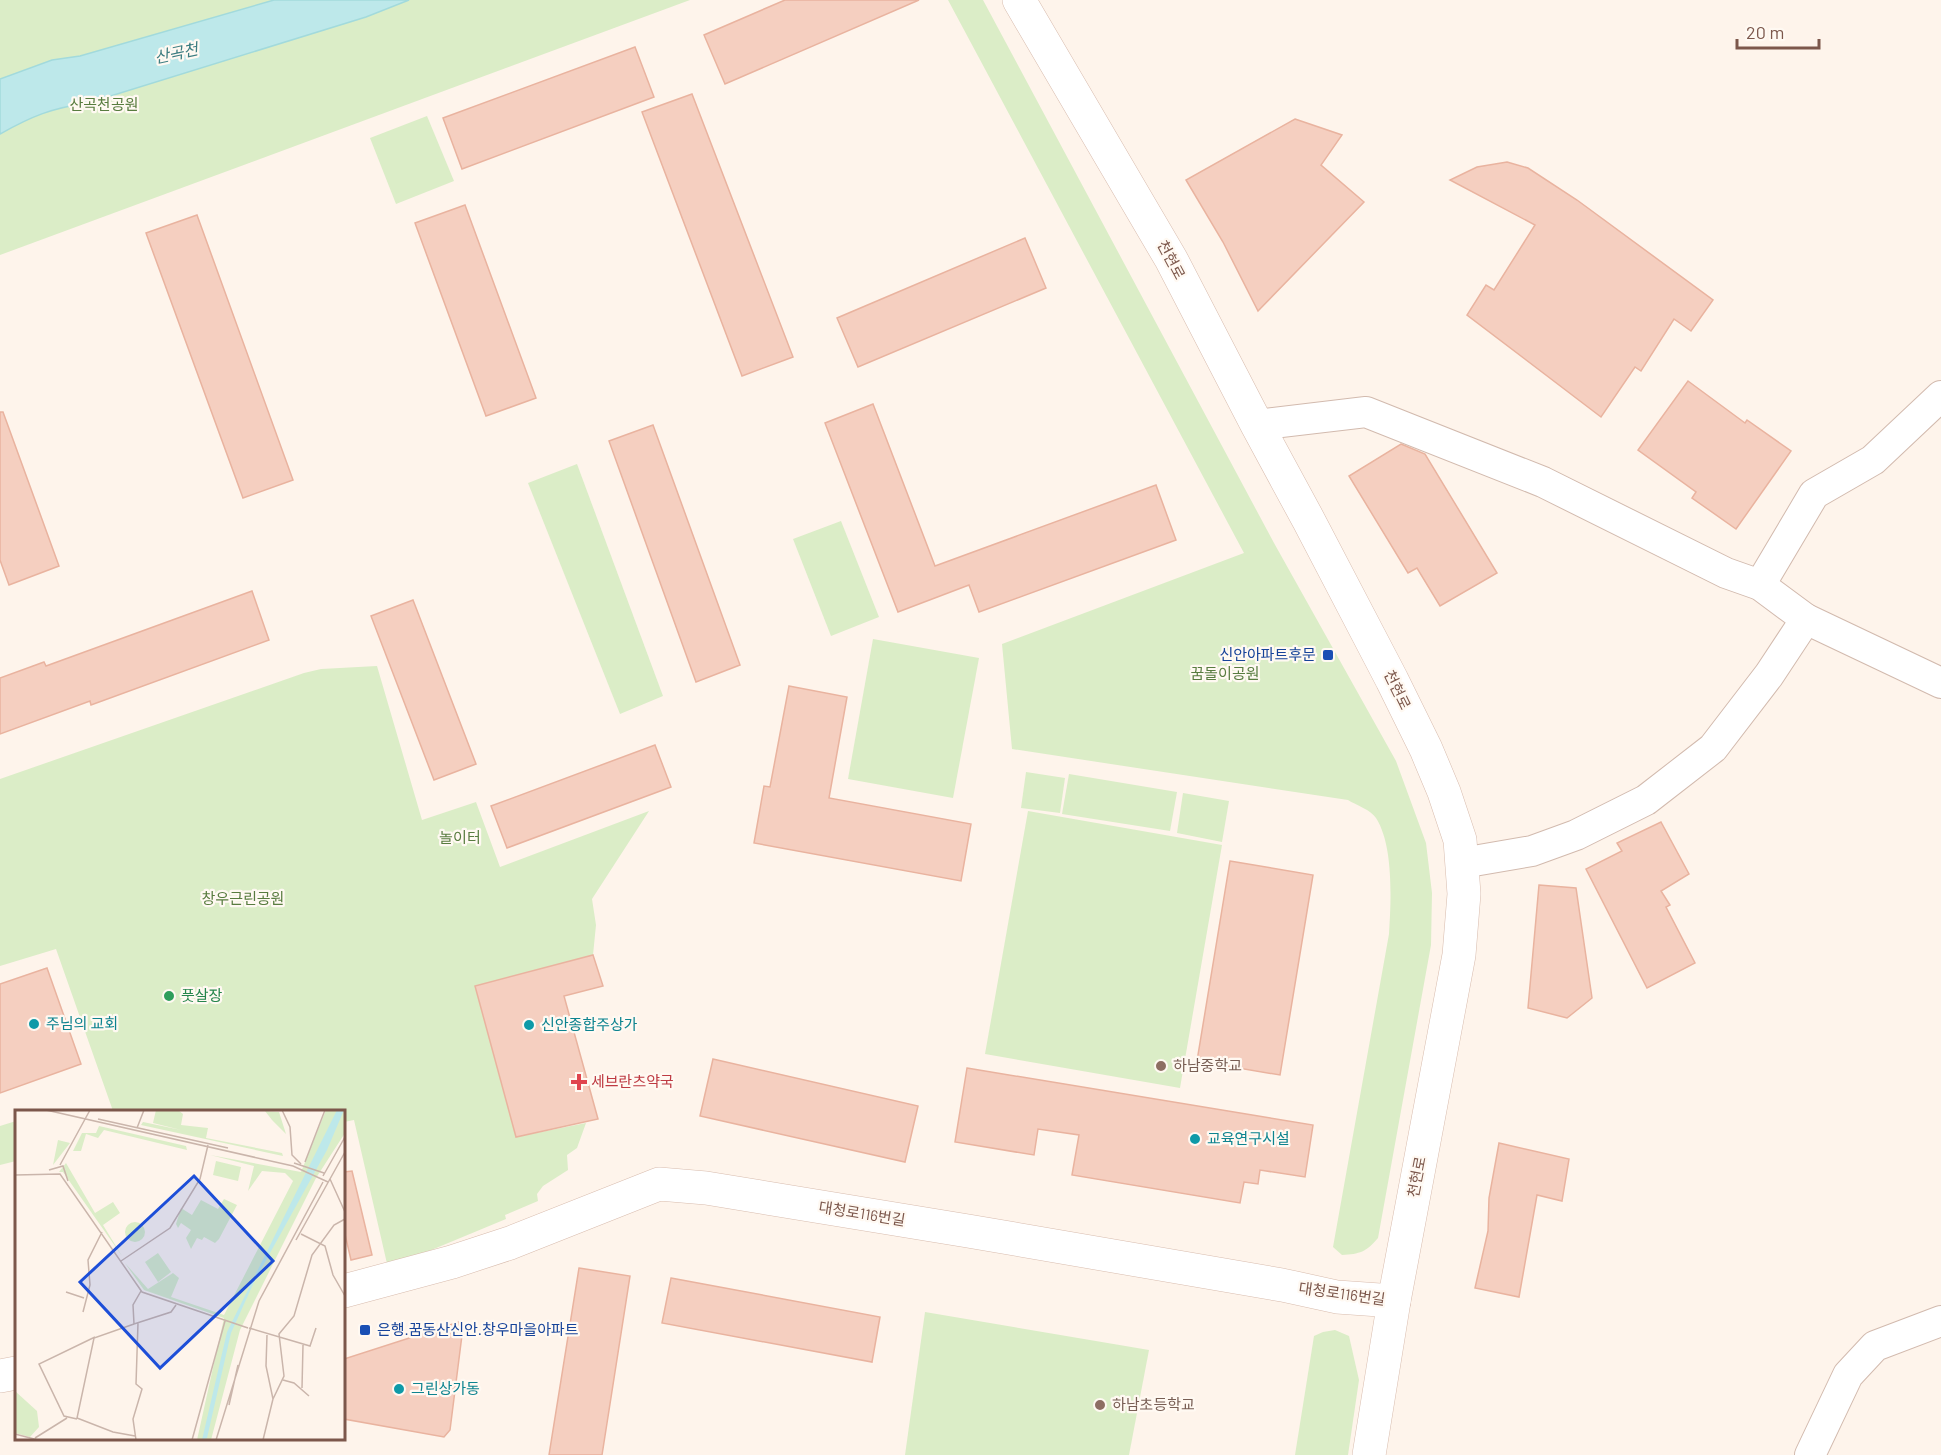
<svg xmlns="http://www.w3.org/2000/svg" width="1941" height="1455" font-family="Barlow,'Noto Sans KR',sans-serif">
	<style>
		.green { fill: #dbedc7 }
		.water { fill: #bde8ea; stroke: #a2dadc; stroke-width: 1.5 }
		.building { fill: #f5cfc0; stroke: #e9b39f; stroke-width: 1.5 }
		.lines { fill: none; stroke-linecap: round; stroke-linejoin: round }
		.street-casing { stroke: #d2baae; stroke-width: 32 }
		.secondary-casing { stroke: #d8bcae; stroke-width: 34 }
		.street { stroke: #fff; stroke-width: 30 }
		.secondary { stroke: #fff; stroke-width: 33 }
		.transit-dot { fill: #1a4fb4; stroke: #fff9f2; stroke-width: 2 }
		.leisure-dot { fill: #2e9e5b; stroke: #fff9f2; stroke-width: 2 }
		.culture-dot { fill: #0f9aa8; stroke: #fff9f2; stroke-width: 2 }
		.education-dot { fill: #8d6e63; stroke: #fff9f2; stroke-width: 2 }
		.health-dot { fill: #e0444e; stroke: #fff9f2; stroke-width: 2 }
		.labels { text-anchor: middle; stroke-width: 4.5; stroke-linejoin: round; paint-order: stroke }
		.park-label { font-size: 15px; fill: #587c3f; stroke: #fff9f2 }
		.street-label { font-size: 15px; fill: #7c574b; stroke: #fff9f2 }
		.transit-label { font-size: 15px; fill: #164399; stroke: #fff9f2; text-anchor: end }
		.leisure-label { font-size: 15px; fill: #27864d; stroke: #fff9f2; text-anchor: start }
		.culture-label { font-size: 15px; fill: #0d838f; stroke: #fff9f2; text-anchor: start }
		.education-label { font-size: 15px; fill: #785e54; stroke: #fff9f2; text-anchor: start }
		.health-label { font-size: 15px; fill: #be3a42; stroke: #fff9f2; text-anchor: start }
		.water-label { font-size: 16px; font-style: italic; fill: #3c7d81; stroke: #fff9f2 }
		.inset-road { fill: none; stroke: #cab5ab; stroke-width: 1.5 }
		.view { fill: #1d4ed8; fill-opacity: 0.15; stroke: #1d4ed8; stroke-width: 3 }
		.inset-edge { fill: none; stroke: #7c574b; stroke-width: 3 }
	</style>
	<rect width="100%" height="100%" fill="#fef4eb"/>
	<g class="green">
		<path d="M 0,0 L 690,0 L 0,255 Z"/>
		<path d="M 948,0 L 983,0 L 1274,543 L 1396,761 L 1426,843 L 1432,893 L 1431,945 L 1378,1238 C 1366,1252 1360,1254 1342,1255 L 1333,1247 L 1389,934 C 1391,902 1394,846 1376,818 C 1371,810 1356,805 1348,800 L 1012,749 L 1002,644 L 1244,553 Z"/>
		<path d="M 427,116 L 454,181 L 396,204 L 370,138 Z"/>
		<path d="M 577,464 L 663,696 L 620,714 L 528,483 Z"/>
		<path d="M 841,521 L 879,617 L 831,636 L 793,539 Z"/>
		<path d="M 873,639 L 979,658 L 953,798 L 848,779 Z"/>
		<path d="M 377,666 L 422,820 L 476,802 L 500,867 L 649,811 L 592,899 L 596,925 L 593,955 L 475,986 L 516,1137 L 586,1123 L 577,1148 L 567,1155 L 568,1170 L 543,1186 L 537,1194 L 538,1201 L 505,1215 L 506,1219 L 388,1268 L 354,1120 L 344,1122 L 344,1112 L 113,1111 L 56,949 L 0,966 L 0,779 L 304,673 L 321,669 Z"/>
		<path d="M 1026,772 L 1065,778 L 1060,813 L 1021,808 Z"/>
		<path d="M 1069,774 L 1177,792 L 1170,831 L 1062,814 Z"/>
		<path d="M 1183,793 L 1229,801 L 1222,842 L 1177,833 Z"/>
		<path d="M 1028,811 L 1222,845 L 1180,1088 L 985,1054 Z"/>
		<path d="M 16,1121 L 16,1161 L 0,1165 L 0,1126 Z"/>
		<path d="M 925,1312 L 1149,1350 L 1129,1455 L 905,1455 Z"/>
		<path d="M 1335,1330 L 1349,1336 L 1359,1380 L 1348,1455 L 1295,1455 L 1314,1336 L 1323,1332 Z"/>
	</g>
	<path class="water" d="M 274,0 L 409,0 L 366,17 L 88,103 C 52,108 32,116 0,134 L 0,79 L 52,60 L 80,56 Z"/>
	<g class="building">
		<path d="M 785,0 L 919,0 L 725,84 L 704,35 Z"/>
		<path d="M 635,47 L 654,97 L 462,169 L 443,118 Z"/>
		<path d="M 692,94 L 793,357 L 742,376 L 642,112 Z"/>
		<path d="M 1295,119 L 1342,135 L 1321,165 L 1364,202 L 1258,311 L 1223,242 L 1186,180 Z"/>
		<path d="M 1507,162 L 1528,168 L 1577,200 L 1713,300 L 1691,331 L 1674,319 L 1641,371 L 1635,367 L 1601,417 L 1467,315 L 1486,285 L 1494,290 L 1535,225 L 1450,180 L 1477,167 Z"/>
		<path d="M 465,205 L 536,398 L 486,416 L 415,223 Z"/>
		<path d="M 197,215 L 293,480 L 243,498 L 146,233 Z"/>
		<path d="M 1025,238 L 1046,288 L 858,367 L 837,318 Z"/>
		<path d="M 1688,381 L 1745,423 L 1747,420 L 1791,451 L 1736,529 L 1692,498 L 1696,492 L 1638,450 Z"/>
		<path d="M 873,404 L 935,566 L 1156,485 L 1176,540 L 979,612 L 969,585 L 898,612 L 825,423 Z"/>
		<path d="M 0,412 L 3,412 L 59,566 L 9,585 L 0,560 Z"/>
		<path d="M 653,425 L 740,665 L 696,682 L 609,441 Z"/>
		<path d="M 1401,444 L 1425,454 L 1497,573 L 1440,606 L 1417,568 L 1408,573 L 1349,476 Z"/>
		<path d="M 252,591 L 269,640 L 91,705 L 90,701 L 0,734 L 0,678 L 44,662 L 46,666 Z"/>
		<path d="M 413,600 L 476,764 L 434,780 L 371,616 Z"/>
		<path d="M 789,686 L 847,697 L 829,798 L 971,824 L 961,881 L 754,843 L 764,786 L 770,787 Z"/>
		<path d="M 655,745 L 671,787 L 507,848 L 491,806 Z"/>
		<path d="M 1661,822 L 1689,874 L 1661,891 L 1670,905 L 1666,907 L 1695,963 L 1647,988 L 1586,869 L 1622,851 L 1617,843 Z"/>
		<path d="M 1230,861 L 1313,875 L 1280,1075 L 1197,1061 Z"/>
		<path d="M 1539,885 L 1576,888 L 1592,998 L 1567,1018 L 1528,1008 Z"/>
		<path d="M 593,955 L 603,986 L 564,996 L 598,1119 L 516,1137 L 475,986 Z"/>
		<path d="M 47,968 L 81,1064 L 0,1093 L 0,984 Z"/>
		<path d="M 713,1059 L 918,1106 L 905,1162 L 700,1116 Z"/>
		<path d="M 967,1068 L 1313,1125 L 1305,1177 L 1260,1170 L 1258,1184 L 1244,1182 L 1240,1203 L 1072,1175 L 1079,1135 L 1038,1129 L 1034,1155 L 955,1142 Z"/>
		<path d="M 1499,1143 L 1569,1159 L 1562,1201 L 1537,1195 L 1519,1297 L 1475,1288 L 1488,1231 L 1489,1198 Z"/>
		<path d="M 352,1171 L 372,1255 L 351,1260 L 344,1230 L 344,1172 Z"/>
		<path d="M 579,1268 L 630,1276 L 602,1455 L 549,1455 Z"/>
		<path d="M 671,1278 L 880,1317 L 872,1362 L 662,1323 Z"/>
		<path d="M 459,1322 L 462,1335 L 450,1430 L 444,1437 L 344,1419 L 344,1359 Z"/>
	</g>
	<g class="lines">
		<g class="street-casing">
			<g id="street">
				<path d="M 1257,425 L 1366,412 L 1543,482 L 1726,573 L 1760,585 L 1806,619 L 1769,675 L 1713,748 L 1646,800 L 1576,835 L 1532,851 L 1462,863"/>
				<path d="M 1760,585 L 1814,494 L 1873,460 L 1941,396"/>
				<path d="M 1806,619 L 1941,683"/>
				<path d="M 1810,1455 L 1848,1375 L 1875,1346 L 1941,1321"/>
			</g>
		</g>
		<g class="secondary-casing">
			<g id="secondary">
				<path d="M 1019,0 L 1171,259 L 1257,425 L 1309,521 L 1392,680 L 1426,749 L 1444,792 L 1460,840 L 1464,894 L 1459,955 L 1394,1301 L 1369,1455"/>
				<path d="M 344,1291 L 452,1262 L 510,1243 L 659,1184 L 706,1188 L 968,1231 L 1282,1285 L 1337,1297 L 1394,1301"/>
				<path d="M 0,1376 L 16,1373"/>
			</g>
		</g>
		<use href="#street" class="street"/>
		<use href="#secondary" class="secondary"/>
	</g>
	<g class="transit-dot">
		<rect x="1322" y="649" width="12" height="12" rx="3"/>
		<rect x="359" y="1324" width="12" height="12" rx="3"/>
	</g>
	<circle class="leisure-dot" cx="169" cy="996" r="6"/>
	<g class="culture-dot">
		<circle cx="34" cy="1024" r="6"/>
		<circle cx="529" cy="1025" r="6"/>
		<circle cx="1195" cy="1139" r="6"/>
		<circle cx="399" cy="1389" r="6"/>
	</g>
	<g class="education-dot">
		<circle cx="1161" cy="1066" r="6"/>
		<circle cx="1100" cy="1405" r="6"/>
	</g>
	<path class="health-dot" d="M576 1073h6v6h6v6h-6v6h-6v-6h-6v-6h6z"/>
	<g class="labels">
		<g class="park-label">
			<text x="104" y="110">산곡천공원</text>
			<text x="1225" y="679">꿈돌이공원</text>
			<text x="460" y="843">놀이터</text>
			<text x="243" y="904">창우근린공원</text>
		</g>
		<g class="street-label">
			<text transform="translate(1171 260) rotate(62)" y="5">천현로</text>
			<text transform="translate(1397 690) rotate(64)" y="5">천현로</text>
			<text transform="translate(1417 1177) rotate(-79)" y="5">천현로</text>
			<text transform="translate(862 1214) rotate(9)" y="5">대청로116번길</text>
			<text transform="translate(1342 1294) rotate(8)" y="5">대청로116번길</text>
		</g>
		<g class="transit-label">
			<text x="1316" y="660">신안아파트후문</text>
			<text x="377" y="1335" text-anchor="start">은행.꿈동산신안.창우마을아파트</text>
		</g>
		<g class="leisure-label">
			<text x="181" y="1001">풋살장</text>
		</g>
		<g class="culture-label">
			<text x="46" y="1029">주님의 교회</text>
			<text x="541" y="1030">신안종합주상가</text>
			<text x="1207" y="1144">교육연구시설</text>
			<text x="411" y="1394">그린상가동</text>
		</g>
		<g class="education-label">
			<text x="1173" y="1071">하남중학교</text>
			<text x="1112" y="1410">하남초등학교</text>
		</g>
		<g class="health-label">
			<text x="591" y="1087">세브란츠약국</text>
		</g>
		<g class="water-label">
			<text transform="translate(176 53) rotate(-12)" y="6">산곡천</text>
		</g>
	</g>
	<g transform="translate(15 1110)">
		<rect width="330" height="330" fill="#fef4eb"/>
		<path d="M 141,0 L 163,0 L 168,4 L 166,15 L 193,18 L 191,28 L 267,43 L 268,46 L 126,15 L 128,12 L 166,20 L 138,13 ZM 311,0 L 330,0 L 330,23 L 301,68 L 225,220 L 196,330 L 182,330 L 209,208 L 129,180 L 110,153 L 133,179 L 158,163 L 164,168 L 156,187 L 209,205 L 278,71 L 270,63 L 247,61 L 233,81 L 239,56 L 195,45 L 286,62 ZM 250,1 L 264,2 L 271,24 L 257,10 ZM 84,16 L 171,36 L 172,40 L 89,20 L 83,28 L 71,24 L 66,41 L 58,41 L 67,23 L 81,23 ZM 43,30 L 55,33 L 38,55 ZM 201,51 L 226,57 L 223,71 L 198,65 ZM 51,53 L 80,103 L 98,92 L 105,103 L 88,115 L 107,146 L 48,62 L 44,62 ZM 209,89 L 222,95 L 204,129 L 200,133 L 189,127 L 187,130 L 182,128 L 176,139 L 171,128 L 176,120 L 166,113 L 163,118 L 161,114 L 166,98 L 177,105 L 186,90 L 203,99 ZM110 122a10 10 0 1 1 20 0a10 10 0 1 1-20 0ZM 143,143 L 156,162 L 143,172 L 130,152 ZM 0,281 L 22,301 L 24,317 L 15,327 L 0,323 Z" fill="#dbedc7"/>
		<path d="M 322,0 L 329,0 L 312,40 L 239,172 L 216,223 L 192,328 L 187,330 L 212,222 Z" fill="#bde8ea"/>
		<path class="inset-road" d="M 31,0 L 278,56 L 313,72M 267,0 L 275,17 L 277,45 L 286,54M 83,9 L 213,38M 122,18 L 129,0M 290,52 L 310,0M 279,53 L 309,63M 45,55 L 75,0M 34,60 L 48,56 L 53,71M 0,65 L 45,64 L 127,182 L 233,218M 308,66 L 330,27M 315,69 L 330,102M 286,124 L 310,136 L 318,165 L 330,186M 281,130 L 330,42M 106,151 L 155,118 L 185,69 L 193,35M 126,181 L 118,195 L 119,214 L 156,202 L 161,195M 51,182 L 69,188M 68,202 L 75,175 L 73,150 L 87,122M 119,214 L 79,228 L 62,308 L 98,322 L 120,326M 234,218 L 295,236 L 301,218M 268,270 L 279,273 L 294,286M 287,278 L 288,235M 258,289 L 269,266 L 264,224 L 279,206 L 297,145 L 319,115 L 330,109M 214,295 L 223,255M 62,309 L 49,306 L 24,254 L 80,227M 0,324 L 23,330M 20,328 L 52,308M 121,330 L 118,309 L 127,279 L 121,274 L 123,213M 177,330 L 210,211M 201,330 L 244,191 L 308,72M 248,330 L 258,289 L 251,256 L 252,225"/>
		<path class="view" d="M 179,66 L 258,151 L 145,258 L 65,172 Z"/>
		<rect width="330" height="330" class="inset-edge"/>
	</g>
	<path d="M1737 39v9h82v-9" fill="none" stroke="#7c574b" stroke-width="3"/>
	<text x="1746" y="39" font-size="18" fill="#7c574b" stroke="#fff9f2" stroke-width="4.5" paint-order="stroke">20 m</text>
</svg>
